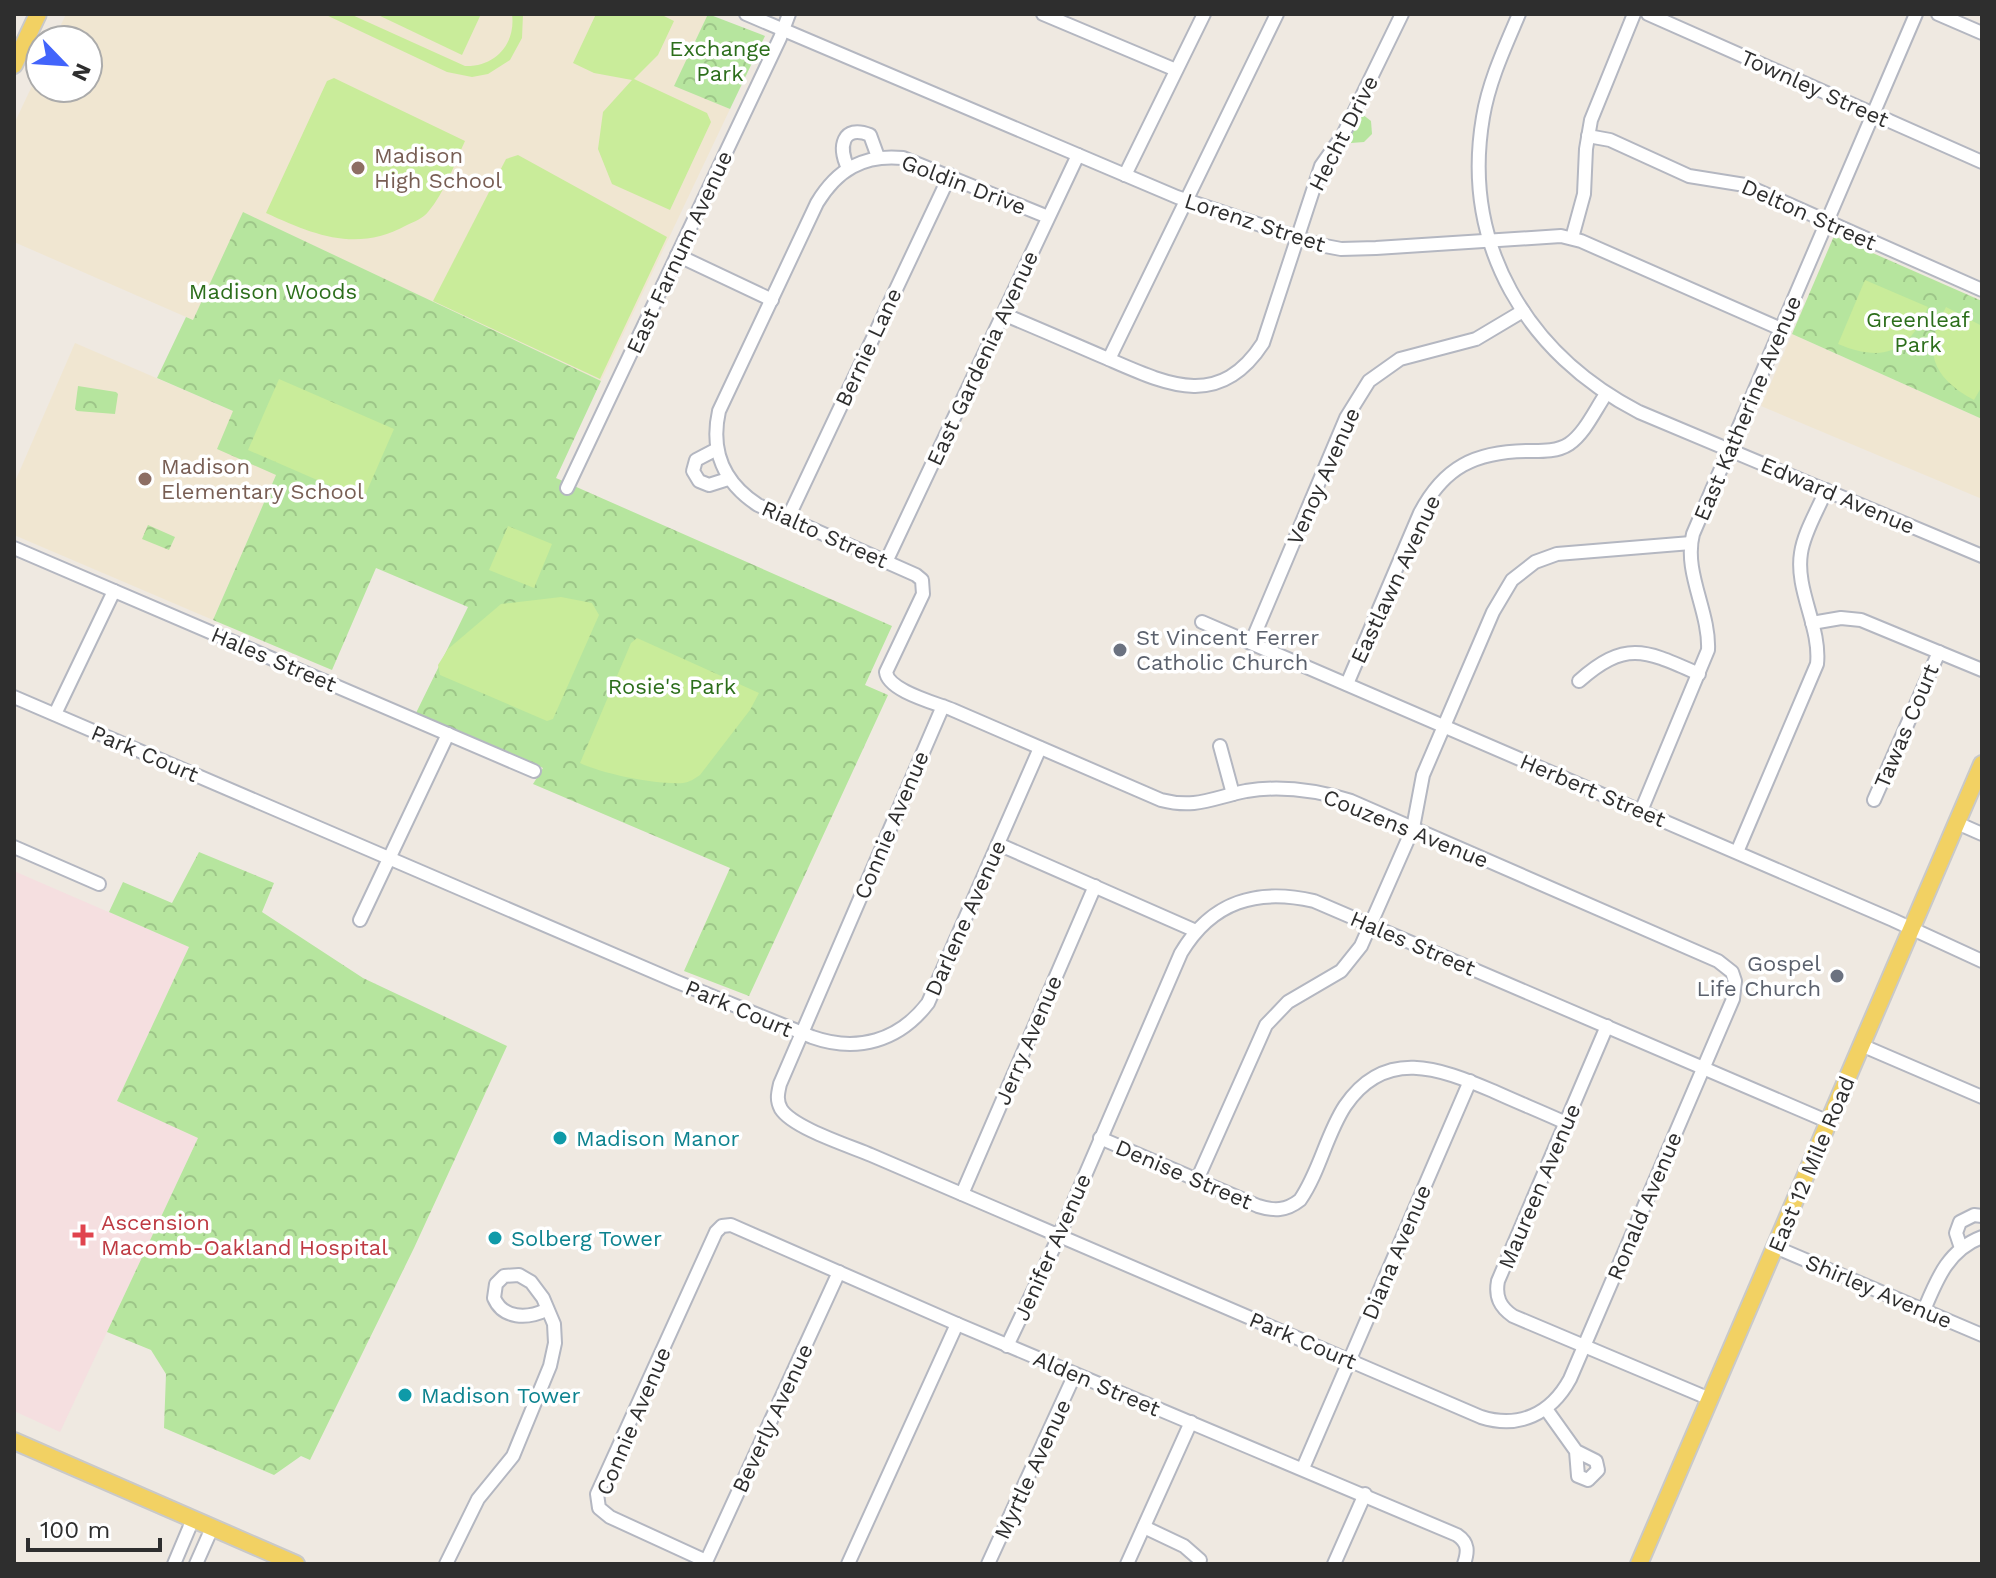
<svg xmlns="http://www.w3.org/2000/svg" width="1996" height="1578" font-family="'Work Sans',sans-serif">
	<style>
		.education { fill: #f0e6d1 }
		.medical { fill: #f5dfe0 }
		.grass { fill: #b6e59e }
		.forest { fill: url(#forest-crowns) }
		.pitch { fill: #c9ec9a }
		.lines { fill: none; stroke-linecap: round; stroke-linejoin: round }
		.minor-casing { stroke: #b4b7c1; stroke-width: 16 }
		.major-casing { stroke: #c9c9c9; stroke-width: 20 }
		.minor { stroke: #fff; stroke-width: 12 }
		.major { stroke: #f2d163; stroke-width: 16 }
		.education-dot { fill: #8d6e63; stroke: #fff; stroke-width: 3 }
		.worship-dot { fill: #6b7280; stroke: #fff; stroke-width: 3 }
		.culture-dot { fill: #0f9aa8; stroke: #fff; stroke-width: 3 }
		.health-dot { fill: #e0444e; stroke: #fff; stroke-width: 3 }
		.labels { text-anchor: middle; stroke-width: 7; stroke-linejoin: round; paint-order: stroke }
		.park-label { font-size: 22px; fill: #2c6e1b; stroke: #fff }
		.street-label { font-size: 22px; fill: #2e2e2e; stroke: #fff }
		.education-label { font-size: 22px; fill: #785e54; stroke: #fff; text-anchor: start }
		.worship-label { font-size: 22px; fill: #5b616d; stroke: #fff; text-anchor: start }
		.culture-label { font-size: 22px; fill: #0d838f; stroke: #fff; text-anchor: start }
		.health-label { font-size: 22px; fill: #be3a42; stroke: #fff; text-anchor: start }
	</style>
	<defs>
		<pattern id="forest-crowns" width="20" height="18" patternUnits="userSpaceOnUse" patternTransform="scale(2)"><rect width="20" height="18" fill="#b6e59e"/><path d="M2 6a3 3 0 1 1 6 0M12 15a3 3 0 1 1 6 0" fill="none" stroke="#9dc588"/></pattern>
	</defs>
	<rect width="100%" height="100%" fill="#efe9e1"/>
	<g class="education">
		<path d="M 66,14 L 708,14 L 675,85 L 730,109 L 601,381 L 244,213 L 193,320 L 14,242 L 14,124 L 40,69 L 40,88 L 88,88 L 88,40 L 54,40 Z"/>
		<path d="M 1792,334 L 1982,419 L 1982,499 L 1761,406 Z"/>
		<path d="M 75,343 L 233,411 L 276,475 L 213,620 L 14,535 L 14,484 Z"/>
	</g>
	<path class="medical" d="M 14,871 L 189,947 L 117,1101 L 198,1138 L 60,1432 L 14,1411 Z"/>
	<path class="grass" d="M 1362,114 L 1371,121 L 1372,134 L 1364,142 L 1351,143 L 1349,137 Z"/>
	<g class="forest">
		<path d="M 708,14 L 765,36 L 730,109 L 674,86 Z"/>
		<path d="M 243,212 L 601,381 L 556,478 L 892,626 L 865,685 L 888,695 L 749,996 L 684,971 L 730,868 L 533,784 L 543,768 L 416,713 L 468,607 L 376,568 L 332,670 L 213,620 L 276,475 L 217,449 L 233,411 L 157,378 L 186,317 L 193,320 Z"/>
		<path d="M 1834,236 L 1982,301 L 1982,419 L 1792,334 Z"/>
		<path d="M 78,386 L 116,392 L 118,394 L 115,414 L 77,411 L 75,409 Z"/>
		<path d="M 148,525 L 175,537 L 169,550 L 142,539 Z"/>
		<path d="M 199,852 L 274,883 L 262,912 L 363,978 L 507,1046 L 414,1248 L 310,1460 L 301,1456 L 274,1475 L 164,1428 L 166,1374 L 151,1350 L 107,1332 L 198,1138 L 117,1101 L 189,947 L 109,912 L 123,882 L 172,903 Z"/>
	</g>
	<g class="pitch">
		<path d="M 324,14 L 350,14 L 465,66 C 495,67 516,44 512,14 L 523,14 L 522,38 L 510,60 L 488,74 L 472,77 L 447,72 Z"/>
		<path d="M 376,14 L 481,14 L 462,55 Z"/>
		<path d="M 596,14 L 660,14 L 674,21 L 658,55 L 634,79 L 707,113 L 711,122 L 670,210 L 612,184 L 598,149 L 603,112 L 632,80 L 594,73 L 573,63 Z"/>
		<path d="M 334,78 L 465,141 C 454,165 445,192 428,212 C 423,218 414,222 407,225 C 357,253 314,235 266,213 L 327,81 Z"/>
		<path d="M 518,155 L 667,237 L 600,379 L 433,301 L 506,159 Z"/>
		<path d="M 1865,280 L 1928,307 C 1909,352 1884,363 1838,344 Z"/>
		<path d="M 1946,307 L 1982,326 L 1982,386 L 1974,400 C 1931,377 1922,350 1946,307 Z"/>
		<path d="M 279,379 L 394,429 L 363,500 L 248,450 Z"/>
		<path d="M 508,526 L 552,544 L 534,588 L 489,570 Z"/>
		<path d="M 561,597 L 592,603 L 599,615 L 553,719 L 547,721 L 440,675 L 438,665 L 448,649 L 501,604 Z"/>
		<path d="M 637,638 L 759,693 L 750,710 L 700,775 C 694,779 690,782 683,783 C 657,785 603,774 580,763 L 631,643 Z"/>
	</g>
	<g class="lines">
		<g class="minor-casing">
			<g id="minor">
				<path d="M 746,14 L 1177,197 L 1320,245 L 1341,249 L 1376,248 L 1561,236 L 1581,241 L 1781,329"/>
				<path d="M 1043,14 L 1176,70"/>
				<path d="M 1519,14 C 1505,47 1489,81 1483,117 C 1461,245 1527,354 1639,412 L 1982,556"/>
				<path d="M 1648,14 L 1982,162"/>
				<path d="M 1938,14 L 1982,33"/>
				<path d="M 1588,136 L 1610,140 L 1689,176 L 1745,185 L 1982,290"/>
				<path d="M 848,168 C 838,147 842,124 870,135 L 878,157"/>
				<path d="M 1125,175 L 1204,14"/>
				<path d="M 1572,238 L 1584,194 L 1586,149 L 1591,120 L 1634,14"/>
				<path d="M 677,255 L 772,300"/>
				<path d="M 1003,314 C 1037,328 1071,343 1106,358 C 1166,384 1219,411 1263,343 L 1321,166 L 1343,135 L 1402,14"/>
				<path d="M 1109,359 L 1277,14"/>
				<path d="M 717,449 L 696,460 L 693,471 L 699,481 L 709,485 L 728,479"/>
				<path d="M 567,488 L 780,38 L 789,14"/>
				<path d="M 788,518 L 950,175"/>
				<path d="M 14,548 L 534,771"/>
				<path d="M 886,562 L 1078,155"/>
				<path d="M 1202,622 L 1893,920 L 1982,961"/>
				<path d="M 1812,623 L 1841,618 L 1861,620 L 1982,670"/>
				<path d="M 1251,643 L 1346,418 L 1369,381 L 1400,359 L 1476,339 L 1523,311"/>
				<path d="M 1579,681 C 1626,639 1647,651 1699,674"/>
				<path d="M 1347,684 L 1420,513 C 1444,467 1475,452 1526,451 C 1540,451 1557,452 1569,444 C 1585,433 1595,410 1606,394"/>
				<path d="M 14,697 L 675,981 L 812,1037 C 857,1053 899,1041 928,1003 L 1040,748"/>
				<path d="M 943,706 L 780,1084 C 778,1093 776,1100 781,1109 C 793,1128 850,1146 871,1155 L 1481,1417 C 1519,1429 1551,1414 1570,1379 L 1733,999 L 1735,981 L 1732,972 L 1718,961 L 1351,801 C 1316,790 1282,785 1246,791 C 1212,798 1196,809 1161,800 L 953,710 C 936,703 888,691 886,672 L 923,594 L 922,580 L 916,575 L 758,505 C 724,483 710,451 719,411 L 817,203 C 837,170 863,154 903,158 L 1048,217"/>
				<path d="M 55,714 L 114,591"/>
				<path d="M 1220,746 L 1233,794"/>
				<path d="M 1874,800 L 1939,652"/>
				<path d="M 1641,811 L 1708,650 C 1710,612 1683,572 1693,534 L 1916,14"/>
				<path d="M 1957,823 L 1982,834"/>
				<path d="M 998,844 L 1196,931"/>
				<path d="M 14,847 L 99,884"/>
				<path d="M 1737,852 L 1817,664 C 1821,627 1795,590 1801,553 C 1804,532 1818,510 1826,490"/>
				<path d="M 360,920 L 448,734"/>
				<path d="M 1607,1026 L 1498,1281 C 1495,1297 1500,1307 1513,1316 L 1710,1399"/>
				<path d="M 1861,1045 L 1982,1097"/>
				<path d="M 1100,1138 L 1258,1206 C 1274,1211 1286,1211 1300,1200 C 1320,1171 1326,1135 1345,1106 C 1385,1047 1439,1068 1493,1091 C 1517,1102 1542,1112 1566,1123"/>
				<path d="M 1197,1180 L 1266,1025 L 1288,1002 L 1341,971 L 1361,946 L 1413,828 L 1423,775 L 1493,612 L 1512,580 L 1535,562 L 1557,554 L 1691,543"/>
				<path d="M 962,1194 L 1095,886"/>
				<path d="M 1775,1247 L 1982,1335"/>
				<path d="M 1961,1248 L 1956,1233 L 1960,1222 L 1974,1215 L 1982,1216"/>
				<path d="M 1924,1310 C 1937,1279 1948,1250 1982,1237"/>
				<path d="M 1007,1346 L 1055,1245 L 1181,953 C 1212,901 1257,888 1314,901 L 1829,1122"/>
				<path d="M 1546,1409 L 1576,1451 L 1578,1476 L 1588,1480 L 1598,1470 L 1596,1461 L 1576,1451"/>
				<path d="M 1303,1468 L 1470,1081"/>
				<path d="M 1144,1527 L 1184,1546 L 1200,1560"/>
				<path d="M 706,1561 L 610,1517 L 599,1508 L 597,1494 L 716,1232 L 722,1226 L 731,1225 L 957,1324 L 1457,1535 C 1469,1543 1468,1552 1464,1564"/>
				<path d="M 174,1564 L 193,1519"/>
				<path d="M 196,1564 L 212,1528"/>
				<path d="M 446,1564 L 478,1499 L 513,1456 L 550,1366 L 555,1343 L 554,1324 L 543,1298 L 531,1282 L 519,1275 L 504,1276 L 496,1284 L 494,1298 C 503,1319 527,1319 546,1310"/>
				<path d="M 705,1564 L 839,1272"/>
				<path d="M 848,1564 L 957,1324"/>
				<path d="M 988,1564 L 1075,1374"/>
				<path d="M 1127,1564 L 1191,1422"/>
				<path d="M 1334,1564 L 1365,1494"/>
			</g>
		</g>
		<g class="major-casing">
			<g id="major">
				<path d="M 14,65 L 38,14"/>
				<path d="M 14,1441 L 296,1564"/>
				<path d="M 1639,1564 L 1982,764"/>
			</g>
		</g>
		<use href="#minor" class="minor"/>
		<use href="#major" class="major"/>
	</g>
	<g class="education-dot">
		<circle cx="358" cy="168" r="8"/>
		<circle cx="145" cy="479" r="8"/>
	</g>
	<g class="worship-dot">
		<circle cx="1120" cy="650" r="8"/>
		<circle cx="1837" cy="976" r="8"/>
	</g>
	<g class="culture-dot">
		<circle cx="560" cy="1138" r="8"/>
		<circle cx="495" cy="1238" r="8"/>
		<circle cx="405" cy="1395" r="8"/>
	</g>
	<path class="health-dot" d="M79 1223h8v8h8v8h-8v8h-8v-8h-8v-8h8z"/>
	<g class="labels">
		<g class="park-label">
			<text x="720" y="56">Exchange<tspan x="720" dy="25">Park</tspan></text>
			<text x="273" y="299">Madison Woods</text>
			<text x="1918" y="327">Greenleaf<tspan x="1918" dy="25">Park</tspan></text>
			<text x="672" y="694">Rosie's Park</text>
		</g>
		<g class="street-label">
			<text transform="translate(1815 88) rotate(24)" y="8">Townley Street</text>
			<text transform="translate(1343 133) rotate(-63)" y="8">Hecht Drive</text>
			<text transform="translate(964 184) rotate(21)" y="8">Goldin Drive</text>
			<text transform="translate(1809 214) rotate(24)" y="8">Delton Street</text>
			<text transform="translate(1255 222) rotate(18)" y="8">Lorenz Street</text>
			<text transform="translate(679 252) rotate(-65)" y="8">East Farnum Avenue</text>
			<text transform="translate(868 347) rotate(-65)" y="8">Bernie Lane</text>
			<text transform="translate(982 358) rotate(-65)" y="8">East Gardenia Avenue</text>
			<text transform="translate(1747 408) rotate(-67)" y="8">East Katherine Avenue</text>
			<text transform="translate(1323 476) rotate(-66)" y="8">Venoy Avenue</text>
			<text transform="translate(1838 495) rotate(23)" y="8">Edward Avenue</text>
			<text transform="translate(825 534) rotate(24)" y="8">Rialto Street</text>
			<text transform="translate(1395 579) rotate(-65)" y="8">Eastlawn Avenue</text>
			<text transform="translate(274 659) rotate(23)" y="8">Hales Street</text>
			<text transform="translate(1906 726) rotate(-67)" y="8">Tawas Court</text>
			<text transform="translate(145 753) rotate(23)" y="8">Park Court</text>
			<text transform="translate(1593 790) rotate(23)" y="8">Herbert Street</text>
			<text transform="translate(891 825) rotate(-67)" y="8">Connie Avenue</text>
			<text transform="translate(1406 828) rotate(22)" y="8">Couzens Avenue</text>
			<text transform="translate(965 918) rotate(-66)" y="8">Darlene Avenue</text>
			<text transform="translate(1413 943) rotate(23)" y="8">Hales Street</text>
			<text transform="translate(739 1008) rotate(23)" y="8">Park Court</text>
			<text transform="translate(1028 1040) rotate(-67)" y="8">Jerry Avenue</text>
			<text transform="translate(1811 1164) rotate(-67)" y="8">East 12 Mile Road</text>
			<text transform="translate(1184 1174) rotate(23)" y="8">Denise Street</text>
			<text transform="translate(1539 1186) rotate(-67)" y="8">Maureen Avenue</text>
			<text transform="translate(1644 1206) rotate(-67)" y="8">Ronald Avenue</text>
			<text transform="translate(1052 1247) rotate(-66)" y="8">Jenifer Avenue</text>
			<text transform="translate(1396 1252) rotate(-67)" y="8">Diana Avenue</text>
			<text transform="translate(1879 1291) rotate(23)" y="8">Shirley Avenue</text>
			<text transform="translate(1303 1340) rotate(23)" y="8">Park Court</text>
			<text transform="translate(1097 1383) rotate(23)" y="8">Alden Street</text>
			<text transform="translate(772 1418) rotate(-65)" y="8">Beverly Avenue</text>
			<text transform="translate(633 1421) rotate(-67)" y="8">Connie Avenue</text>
			<text transform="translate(1032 1469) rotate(-65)" y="8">Myrtle Avenue</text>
		</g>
		<g class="education-label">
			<text x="374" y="163">Madison<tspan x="374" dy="25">High School</tspan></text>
			<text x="161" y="474">Madison<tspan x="161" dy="25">Elementary School</tspan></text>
		</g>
		<g class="worship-label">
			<text x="1136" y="645">St Vincent Ferrer<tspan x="1136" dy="25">Catholic Church</tspan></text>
			<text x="1821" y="971" text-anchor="end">Gospel<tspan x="1821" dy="25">Life Church</tspan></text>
		</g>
		<g class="culture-label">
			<text x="576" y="1146">Madison Manor</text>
			<text x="511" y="1246">Solberg Tower</text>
			<text x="421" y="1403">Madison Tower</text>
		</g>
		<g class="health-label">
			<text x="101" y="1230">Ascension<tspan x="101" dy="25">Macomb-Oakland Hospital</tspan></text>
		</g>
	</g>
	<rect width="1996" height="1578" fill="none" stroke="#2e2e2e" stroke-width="32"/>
	<g transform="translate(64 64) rotate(115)"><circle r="38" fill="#ffffff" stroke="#ababab" stroke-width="2"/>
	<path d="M0-6L14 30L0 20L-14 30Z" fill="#4264fb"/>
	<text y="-12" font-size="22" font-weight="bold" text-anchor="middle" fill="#2e2e2e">N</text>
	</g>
	<path d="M28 1538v12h132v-12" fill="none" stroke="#2e2e2e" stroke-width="4"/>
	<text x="40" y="1538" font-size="24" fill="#2e2e2e" stroke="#ffffff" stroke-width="6" paint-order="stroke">100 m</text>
</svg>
